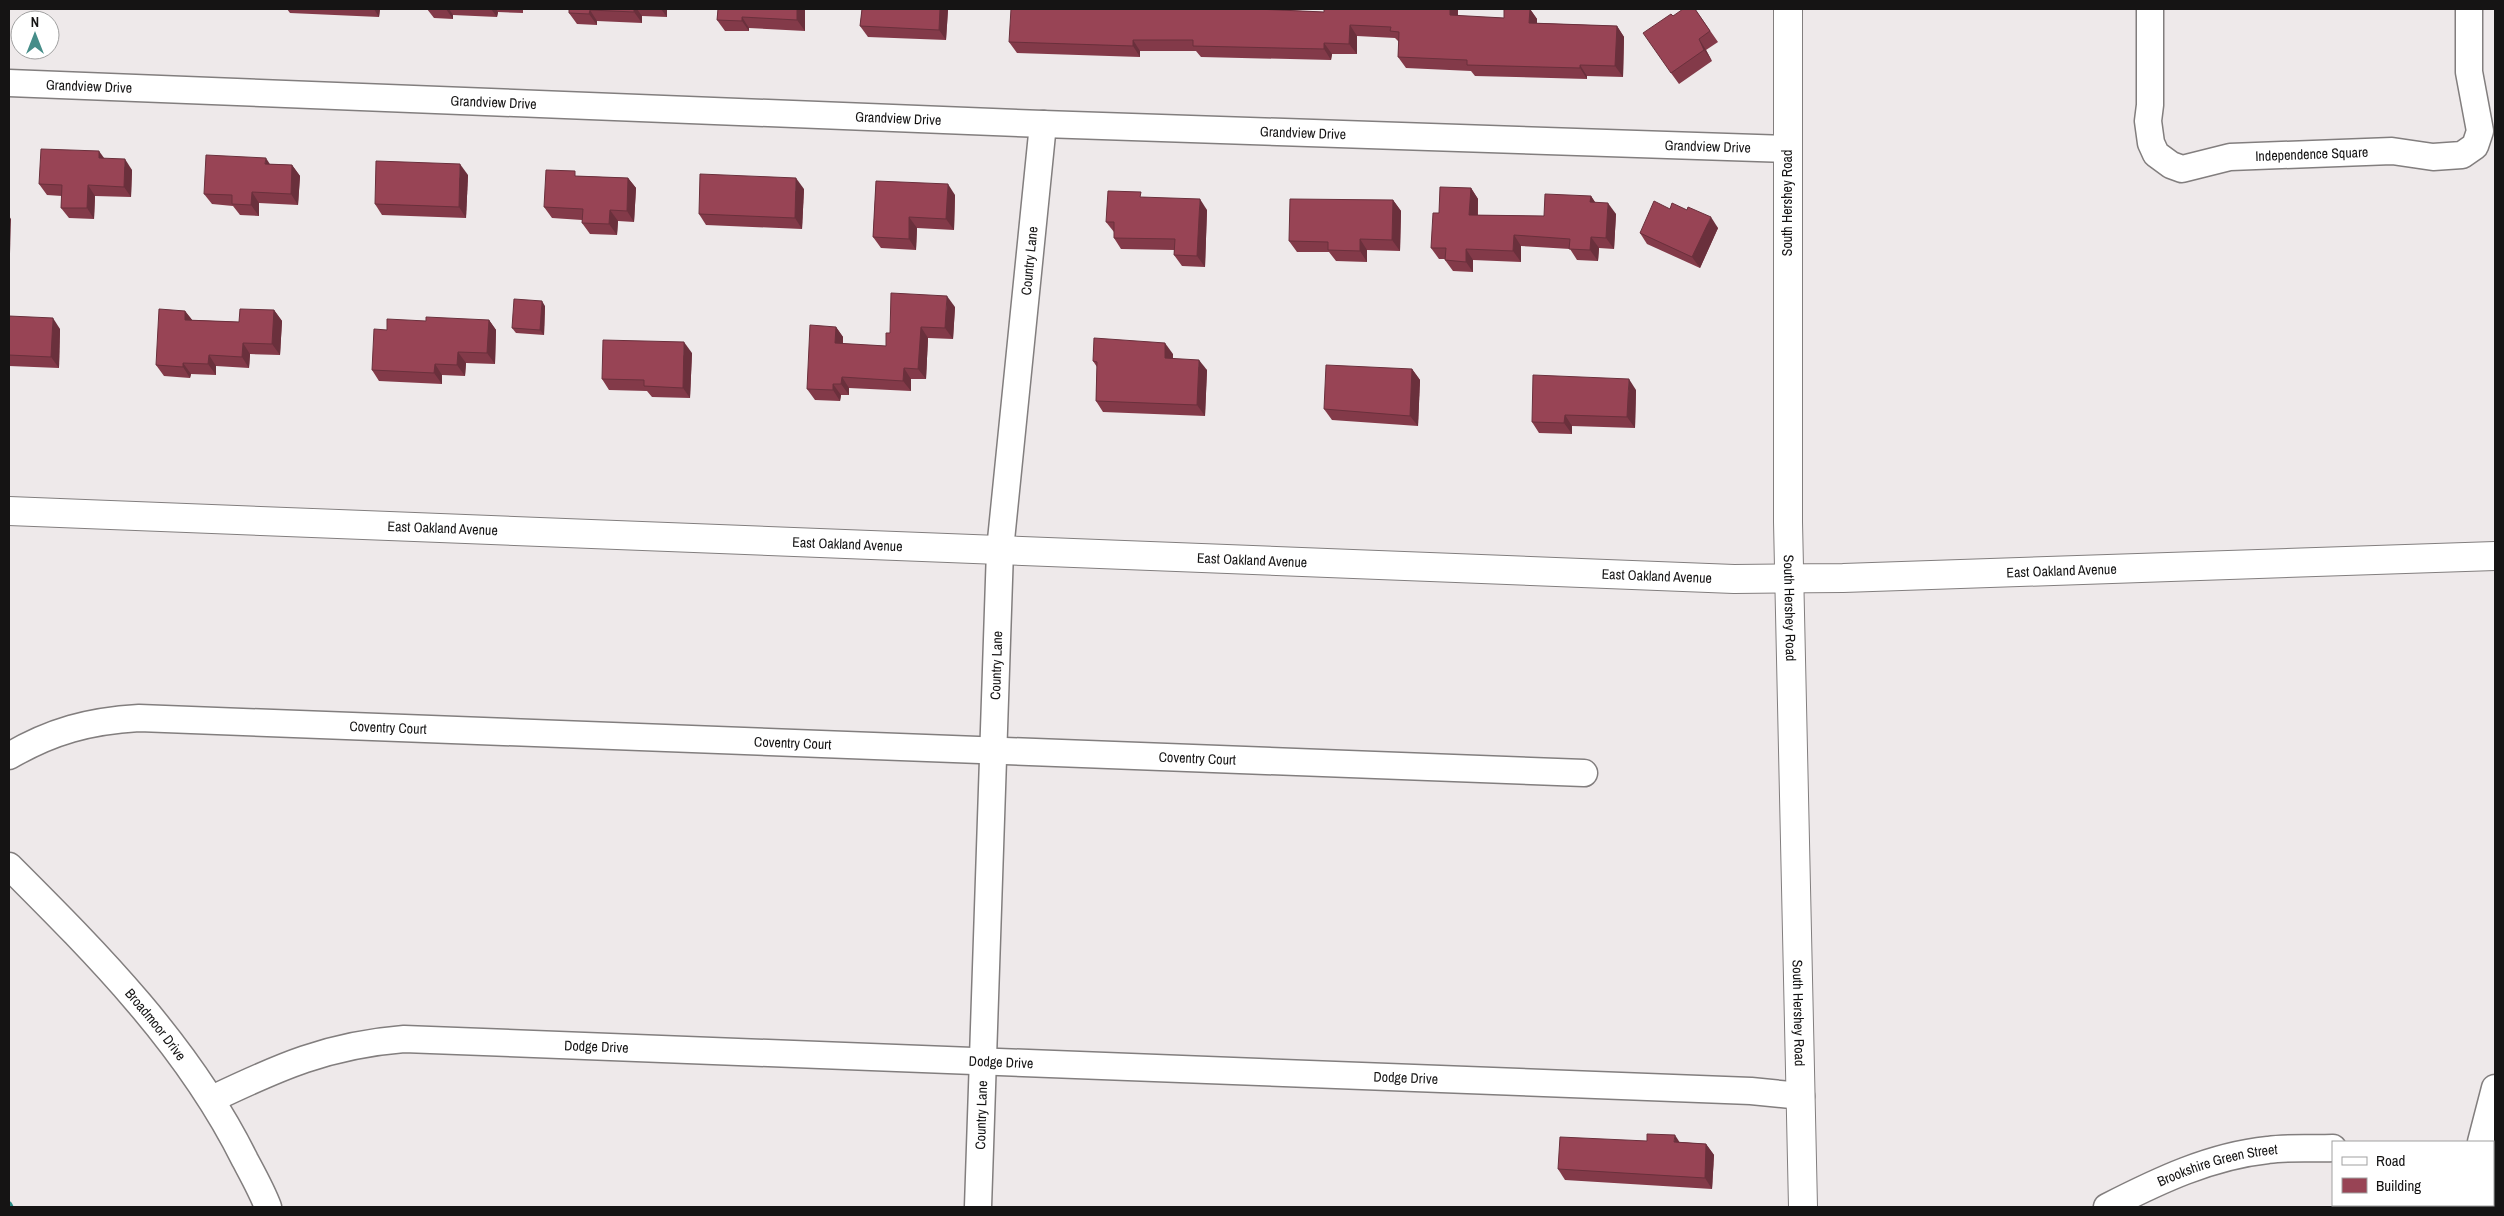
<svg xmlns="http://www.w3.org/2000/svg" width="2504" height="1216" font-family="'Archivo Narrow',sans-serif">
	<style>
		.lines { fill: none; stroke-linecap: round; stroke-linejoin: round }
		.stream { stroke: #298a85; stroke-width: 7 }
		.minor-casing { stroke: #827e7e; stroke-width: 29 }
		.secondary-casing { stroke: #827e7e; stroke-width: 30 }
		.minor { stroke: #fff; stroke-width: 26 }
		.secondary { stroke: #fff; stroke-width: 28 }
		.wall { fill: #833a49 }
		.shaded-wall { fill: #6a303c }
		.building { fill: #984455; stroke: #6a303c }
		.labels { text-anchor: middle; stroke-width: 5; stroke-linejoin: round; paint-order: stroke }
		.street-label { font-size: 14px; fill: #151414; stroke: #fff }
	</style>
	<rect width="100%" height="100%" fill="#eee9ea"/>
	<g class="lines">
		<path class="stream" d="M 9,1205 L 10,1207"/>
		<g class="minor-casing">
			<g id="minor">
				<path id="s1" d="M 2150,9 L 2150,105 L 2148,121 L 2151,143 L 2156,154 L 2171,165 L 2182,169 L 2230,157 L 2392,151 L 2433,157 L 2462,155 L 2475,146 L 2480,131 L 2469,72 L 2469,9"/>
				<path id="s2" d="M 9,83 L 1043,124 L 1787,149"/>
				<path id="s3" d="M 9,756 C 52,731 89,721 139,718 L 1584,773"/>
				<path id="s4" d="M 9,866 C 98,955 188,1045 245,1160 C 253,1175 262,1191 268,1207"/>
				<path id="s5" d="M 212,1099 C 279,1067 328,1045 404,1039 L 1751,1091 L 1801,1096"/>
				<path d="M 2481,1142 L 2495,1088"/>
				<path d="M 2493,1160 L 2495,1161"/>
				<path id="s6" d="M 978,1207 L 1000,550 L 1043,124"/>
				<path id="s7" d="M 2107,1207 C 2158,1181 2210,1156 2268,1150 C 2289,1147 2311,1149 2333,1148"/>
			</g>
		</g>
		<g class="secondary-casing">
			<g id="secondary">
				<path id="s8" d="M 1788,9 L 1788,522 L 1803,1207"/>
				<path id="s9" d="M 9,511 L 1734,579 L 1843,578 L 2495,556"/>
			</g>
		</g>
		<use href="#minor" class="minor"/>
		<use href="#secondary" class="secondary"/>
	</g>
	<g class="wall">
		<path d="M 37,9 L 64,9 L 64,10 Z"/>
		<path d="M 287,9 L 380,9 L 379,17 L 290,13 Z"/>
		<path d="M 427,9 L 523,9 L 523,13 L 498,12 L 497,17 L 453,15 L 453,19 L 434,18 Z"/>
		<path d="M 569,9 L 667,9 L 667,17 L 642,16 L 642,23 L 597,21 L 597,25 L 577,24 L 569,13 Z"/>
		<path d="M 718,9 L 805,9 L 805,31 L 749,28 L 749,31 L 725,31 L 717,20 Z"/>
		<path d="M 862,9 L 948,9 L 946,40 L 868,37 L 860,26 Z"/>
		<path d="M 1260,9 L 1324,12 L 1324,9 L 1458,9 L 1458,16 L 1504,18 L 1504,9 L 1530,9 L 1537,19 L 1537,23 L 1617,26 L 1624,37 L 1623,77 L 1587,76 L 1587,79 L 1475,76 L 1471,71 L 1406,68 L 1398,57 L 1399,42 L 1395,38 L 1357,36 L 1357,54 L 1332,54 L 1331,60 L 1201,57 L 1196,51 L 1140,51 L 1140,57 L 1017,53 L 1009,42 Z"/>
		<path d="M 1695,9 L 1718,42 L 1706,50 L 1712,61 L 1679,84 L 1671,73 L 1673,16 Z"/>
		<path d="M 104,158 L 132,170 L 131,197 L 95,196 L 94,219 L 69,218 L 61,208 L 62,196 L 47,195 L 39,184 Z"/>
		<path d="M 270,164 L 292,165 L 300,176 L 298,205 L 259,203 L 259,216 L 240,215 L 233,206 L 212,204 L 204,194 Z"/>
		<path d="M 468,175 L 466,218 L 382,215 L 375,204 Z"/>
		<path d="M 578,176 L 628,178 L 636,188 L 634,222 L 618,221 L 617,235 L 590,234 L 582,223 L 582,220 L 552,218 L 544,207 Z"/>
		<path d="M 876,181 L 955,195 L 954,230 L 917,228 L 916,250 L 881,248 L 873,237 Z"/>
		<path d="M 1471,188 L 1478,199 L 1478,215 L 1544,216 L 1591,196 L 1595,202 L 1616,214 L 1614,249 L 1599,248 L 1598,261 L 1577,260 L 1570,249 L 1521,246 L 1521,262 L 1473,260 L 1473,272 L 1453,271 L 1445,260 L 1445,259 L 1439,259 L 1431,248 L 1439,213 Z"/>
		<path d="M 804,189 L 802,229 L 706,225 L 699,214 Z"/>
		<path d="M 1144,197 L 1207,210 L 1205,267 L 1182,266 L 1174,255 L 1174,250 L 1121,249 L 1114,238 L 1114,232 L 1106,222 Z"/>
		<path d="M 1393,200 L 1401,211 L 1400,251 L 1367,250 L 1367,262 L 1336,261 L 1329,252 L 1297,252 L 1289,241 Z"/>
		<path d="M 1670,209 L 1718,228 L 1700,268 L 1647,244 L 1640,233 Z"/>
		<path d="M 545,306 L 544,335 L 516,333 L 512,328 Z"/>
		<path d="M 955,307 L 953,339 L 928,338 L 926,379 L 911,379 L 911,391 L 849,388 L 849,395 L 841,395 L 840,401 L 815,400 L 807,389 L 836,327 L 843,337 L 843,344 L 886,346 L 890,333 Z"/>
		<path d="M 274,310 L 282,321 L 280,355 L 250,354 L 249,368 L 216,366 L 216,375 L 191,374 L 190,378 L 164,376 L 156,365 L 185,311 L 192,320 L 239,322 Z"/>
		<path d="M 9,316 L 60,329 L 59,368 L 9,366 Z"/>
		<path d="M 489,320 L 496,330 L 495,364 L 466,363 L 465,376 L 442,375 L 442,384 L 379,381 L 372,370 L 387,330 L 426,321 Z"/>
		<path d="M 692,353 L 690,398 L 652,397 L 647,391 L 609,390 L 602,379 Z"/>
		<path d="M 1173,354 L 1173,358 L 1207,370 L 1205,416 L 1103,412 L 1096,401 L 1097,367 L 1093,361 Z"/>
		<path d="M 1412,369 L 1420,380 L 1418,426 L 1332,420 L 1324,409 Z"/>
		<path d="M 1636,390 L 1635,428 L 1572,426 L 1572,434 L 1539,433 L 1532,422 Z"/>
		<path d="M 1680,1142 L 1706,1144 L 1714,1155 L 1712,1189 L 1565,1180 L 1558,1169 Z"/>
	</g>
	<g class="shaded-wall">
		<path d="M 374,9 L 380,9 L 379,17 Z"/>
		<path d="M 446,9 L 449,9 L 453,15 L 453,19 Z"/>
		<path d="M 491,9 L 496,9 L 498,12 L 497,17 Z"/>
		<path d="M 634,9 L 637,9 L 642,16 L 642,23 L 634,12 Z"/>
		<path d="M 661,9 L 667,9 L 667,17 Z"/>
		<path d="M 797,9 L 805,9 L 805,31 L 797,20 Z"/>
		<path d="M 940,9 L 948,9 L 946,40 L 939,30 Z"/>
		<path d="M 1450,9 L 1458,9 L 1457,26 L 1450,15 Z"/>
		<path d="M 1530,9 L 1537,19 L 1537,34 L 1529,23 Z"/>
		<path d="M 590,10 L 597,21 L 597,25 L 589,14 Z"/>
		<path d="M 742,17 L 749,28 L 749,31 L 742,21 Z"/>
		<path d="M 1350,25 L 1357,36 L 1357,54 L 1349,44 Z"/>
		<path d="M 1617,26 L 1624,37 L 1623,77 L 1615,66 Z"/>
		<path d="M 1699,39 L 1706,50 L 1712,61 L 1704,50 Z"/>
		<path d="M 1133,40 L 1140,51 L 1140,57 L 1133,46 Z"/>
		<path d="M 1324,43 L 1332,54 L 1331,60 L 1324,49 Z"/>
		<path d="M 1580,65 L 1587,76 L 1587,79 L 1580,68 Z"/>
		<path d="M 99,151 L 107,162 L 99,158 Z"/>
		<path d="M 266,158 L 273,169 L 265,164 Z"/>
		<path d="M 125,159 L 132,170 L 131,197 L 124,187 Z"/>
		<path d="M 460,164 L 468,175 L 466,218 L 459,207 Z"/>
		<path d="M 292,165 L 300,176 L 298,205 L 291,194 Z"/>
		<path d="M 628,178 L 636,188 L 634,222 L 627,211 Z"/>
		<path d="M 796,178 L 804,189 L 802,229 L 795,218 Z"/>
		<path d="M 948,184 L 955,195 L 954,230 L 946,219 Z"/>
		<path d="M 88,185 L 95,196 L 94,219 L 87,208 Z"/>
		<path d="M 1471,188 L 1478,199 L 1477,225 L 1469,215 Z"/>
		<path d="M 252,192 L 259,203 L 259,216 L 251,205 Z"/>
		<path d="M 1591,196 L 1598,207 L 1590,202 Z"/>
		<path d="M 1200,199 L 1207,210 L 1205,267 L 1197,256 Z"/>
		<path d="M 1393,200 L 1401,211 L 1400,251 L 1392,240 Z"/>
		<path d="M 1608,203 L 1616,214 L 1614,249 L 1606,238 Z"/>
		<path d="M 610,210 L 618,221 L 617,235 L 609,224 Z"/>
		<path d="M 9,216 L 11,219 L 10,254 L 9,252 Z"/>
		<path d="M 909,217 L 917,228 L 916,250 L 909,239 Z"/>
		<path d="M 1711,217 L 1718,228 L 1700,268 L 1692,257 Z"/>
		<path d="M 1514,235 L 1521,246 L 1521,262 L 1513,251 Z"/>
		<path d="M 1591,237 L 1599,248 L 1598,261 L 1590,250 Z"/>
		<path d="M 1360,239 L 1367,250 L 1367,262 L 1360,251 Z"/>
		<path d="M 1466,249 L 1473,260 L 1473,272 L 1466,262 Z"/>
		<path d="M 947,296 L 955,307 L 953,339 L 945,328 Z"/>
		<path d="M 542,301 L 545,306 L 544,335 L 540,330 Z"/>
		<path d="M 274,310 L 282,321 L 280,355 L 272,344 Z"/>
		<path d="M 185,311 L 193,321 L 185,320 Z"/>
		<path d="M 53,318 L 60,329 L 59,368 L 51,357 Z"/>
		<path d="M 489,320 L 496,330 L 495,364 L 487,353 Z"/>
		<path d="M 836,327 L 843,337 L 842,354 L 835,343 Z"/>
		<path d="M 921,327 L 928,338 L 926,379 L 918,369 Z"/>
		<path d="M 684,342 L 692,353 L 690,398 L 683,388 Z"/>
		<path d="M 243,343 L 250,354 L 249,368 L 242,357 Z"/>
		<path d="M 1165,343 L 1173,354 L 1172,369 L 1165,358 Z"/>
		<path d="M 458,352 L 466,363 L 465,376 L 457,365 Z"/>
		<path d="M 209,355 L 216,366 L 216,375 L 208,364 Z"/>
		<path d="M 1199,360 L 1207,370 L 1205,416 L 1197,405 Z"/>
		<path d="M 183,363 L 191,374 L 190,378 L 183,367 Z"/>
		<path d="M 435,364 L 442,375 L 442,384 L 434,373 Z"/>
		<path d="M 904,368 L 911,379 L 911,391 L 903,381 Z"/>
		<path d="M 1412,369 L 1420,380 L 1418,426 L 1410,416 Z"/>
		<path d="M 842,377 L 849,388 L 849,395 L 841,384 Z"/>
		<path d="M 1629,379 L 1636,390 L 1635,428 L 1627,417 Z"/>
		<path d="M 833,384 L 841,395 L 840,401 L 833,390 Z"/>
		<path d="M 1565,415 L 1572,426 L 1572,434 L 1564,423 Z"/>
		<path d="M 1675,1135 L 1682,1146 L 1674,1142 Z"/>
		<path d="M 1706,1144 L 1714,1155 L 1712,1189 L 1705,1178 Z"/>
	</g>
	<g class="building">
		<path d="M 569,9 L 634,9 L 634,12 L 590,10 L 589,14 L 569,13 Z"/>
		<path d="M 718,9 L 797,9 L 797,20 L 742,17 L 742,21 L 717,20 Z"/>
		<path d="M 862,9 L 940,9 L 939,30 L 860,26 Z"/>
		<path d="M 1011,9 L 1256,9 L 1324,12 L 1324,9 L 1450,9 L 1450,15 L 1504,18 L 1504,9 L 1530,9 L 1529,23 L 1617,26 L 1615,66 L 1580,65 L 1580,68 L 1467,65 L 1467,60 L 1398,57 L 1399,32 L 1390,31 L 1391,27 L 1350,25 L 1349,44 L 1324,43 L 1324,49 L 1193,46 L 1193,40 L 1133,40 L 1133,46 L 1009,42 Z"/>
		<path d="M 1683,9 L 1695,9 L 1710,31 L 1699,39 L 1704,50 L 1671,73 L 1643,33 L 1671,14 L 1673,16 Z"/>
		<path d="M 41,149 L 99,151 L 99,158 L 125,159 L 124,187 L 88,185 L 87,208 L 61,208 L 62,185 L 39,184 Z"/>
		<path d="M 206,155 L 266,158 L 265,164 L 292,165 L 291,194 L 252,192 L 251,205 L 232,204 L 232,195 L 204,194 Z"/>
		<path d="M 376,161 L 460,164 L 459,207 L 375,204 Z"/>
		<path d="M 546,170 L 575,171 L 575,176 L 628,178 L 627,211 L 610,210 L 609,224 L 582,223 L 583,209 L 544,207 Z"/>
		<path d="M 700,174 L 796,178 L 795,218 L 699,214 Z"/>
		<path d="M 876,181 L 948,184 L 946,219 L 909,217 L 909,239 L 873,237 Z"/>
		<path d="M 1440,187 L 1471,188 L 1469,215 L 1544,216 L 1545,194 L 1591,196 L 1590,202 L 1608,203 L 1606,238 L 1591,237 L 1590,250 L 1569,249 L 1570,239 L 1514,235 L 1513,251 L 1466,249 L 1466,262 L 1445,260 L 1446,248 L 1431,248 L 1433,213 L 1439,213 Z"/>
		<path d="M 1108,191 L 1141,192 L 1140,197 L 1200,199 L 1197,256 L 1174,255 L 1175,239 L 1114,238 L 1114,222 L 1106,222 Z"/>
		<path d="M 1290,199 L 1393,200 L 1392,240 L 1360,239 L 1360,251 L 1328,250 L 1328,242 L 1289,241 Z"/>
		<path d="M 1654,201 L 1670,209 L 1672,203 L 1687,210 L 1688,207 L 1711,217 L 1692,257 L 1640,233 Z"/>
		<path d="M 891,293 L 947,296 L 945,328 L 921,327 L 918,369 L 904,368 L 903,381 L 842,377 L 841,384 L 833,384 L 833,390 L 807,389 L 810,325 L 836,327 L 835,343 L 886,346 L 886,333 L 890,333 Z"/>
		<path d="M 514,299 L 542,301 L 540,330 L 512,328 Z"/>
		<path d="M 159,309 L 185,311 L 185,320 L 239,322 L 240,309 L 274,310 L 272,344 L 243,343 L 242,357 L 209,355 L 208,364 L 183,363 L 183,367 L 156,365 Z"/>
		<path d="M 9,316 L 53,318 L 51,357 L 9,355 Z"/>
		<path d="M 426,317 L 489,320 L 487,353 L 458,352 L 457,365 L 435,364 L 434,373 L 372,370 L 374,329 L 387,330 L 387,319 L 426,321 Z"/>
		<path d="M 1094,338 L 1165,343 L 1165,358 L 1199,360 L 1197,405 L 1096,401 L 1097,362 L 1093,361 Z"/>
		<path d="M 603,340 L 684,342 L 683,388 L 644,386 L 644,380 L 602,379 Z"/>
		<path d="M 1326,365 L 1412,369 L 1410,416 L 1324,409 Z"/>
		<path d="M 1533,375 L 1629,379 L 1627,417 L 1565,415 L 1564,423 L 1532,422 Z"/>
		<path d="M 1647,1134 L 1675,1135 L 1674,1142 L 1706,1144 L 1705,1178 L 1558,1169 L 1560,1137 L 1647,1141 Z"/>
	</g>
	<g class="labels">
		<g class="street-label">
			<text dy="5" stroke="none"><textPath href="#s2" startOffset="80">Grandview Drive</textPath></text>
			<text dy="5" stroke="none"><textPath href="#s2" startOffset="485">Grandview Drive</textPath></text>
			<text dy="5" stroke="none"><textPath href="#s2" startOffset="890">Grandview Drive</textPath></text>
			<text dy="5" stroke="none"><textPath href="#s2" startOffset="1295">Grandview Drive</textPath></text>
			<text dy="5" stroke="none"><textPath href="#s2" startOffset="1700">Grandview Drive</textPath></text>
			<text dy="5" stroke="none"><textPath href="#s1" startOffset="308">Independence Square</textPath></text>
			<text transform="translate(1787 203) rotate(-90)" y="5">South Hershey Road</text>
			<text dy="5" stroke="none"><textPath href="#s6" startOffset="948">Country Lane</textPath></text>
			<text dy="5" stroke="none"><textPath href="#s9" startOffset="434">East Oakland Avenue</textPath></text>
			<text dy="5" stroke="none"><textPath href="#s9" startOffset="839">East Oakland Avenue</textPath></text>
			<text dy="5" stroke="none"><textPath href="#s9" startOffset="1244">East Oakland Avenue</textPath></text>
			<text dy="5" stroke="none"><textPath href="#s9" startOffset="2054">East Oakland Avenue</textPath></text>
			<text dy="5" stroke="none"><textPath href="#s9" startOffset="1649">East Oakland Avenue</textPath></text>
			<text dy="5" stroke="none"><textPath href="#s8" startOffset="599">South Hershey Road</textPath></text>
			<text dy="5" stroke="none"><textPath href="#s6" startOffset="542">Country Lane</textPath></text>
			<text dy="5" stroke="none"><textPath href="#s3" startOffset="386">Coventry Court</textPath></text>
			<text dy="5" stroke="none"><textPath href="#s3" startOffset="791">Coventry Court</textPath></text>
			<text dy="5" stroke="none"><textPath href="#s3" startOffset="1196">Coventry Court</textPath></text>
			<text dy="5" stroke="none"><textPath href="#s8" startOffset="1004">South Hershey Road</textPath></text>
			<text dy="5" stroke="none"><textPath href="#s4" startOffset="216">Broadmoor Drive</textPath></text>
			<text dy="5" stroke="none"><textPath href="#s5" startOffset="395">Dodge Drive</textPath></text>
			<text dy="5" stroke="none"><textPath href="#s5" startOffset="800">Dodge Drive</textPath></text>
			<text dy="5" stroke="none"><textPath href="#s5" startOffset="1205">Dodge Drive</textPath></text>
			<text dy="5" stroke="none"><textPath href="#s6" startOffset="92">Country Lane</textPath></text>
			<text dy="5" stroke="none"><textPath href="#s7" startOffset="119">Brookshire Green Street</textPath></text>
		</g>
	</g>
	<rect width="2504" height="1216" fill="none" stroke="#151414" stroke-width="20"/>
	<rect x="2332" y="1141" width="162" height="65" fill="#ffffff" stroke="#a1a1a1"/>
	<rect x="2342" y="1157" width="25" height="8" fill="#ffffff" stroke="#a1a1a1"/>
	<text x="2376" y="1166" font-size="15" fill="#151414">Road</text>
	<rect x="2342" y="1178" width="25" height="15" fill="#984455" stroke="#a1a1a1"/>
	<text x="2376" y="1191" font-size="15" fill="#151414">Building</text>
	<g transform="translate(35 35)"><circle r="24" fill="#ffffff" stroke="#a1a1a1"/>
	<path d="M0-4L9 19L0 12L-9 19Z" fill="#468d89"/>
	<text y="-8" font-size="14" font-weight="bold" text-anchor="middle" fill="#151414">N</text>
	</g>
</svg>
